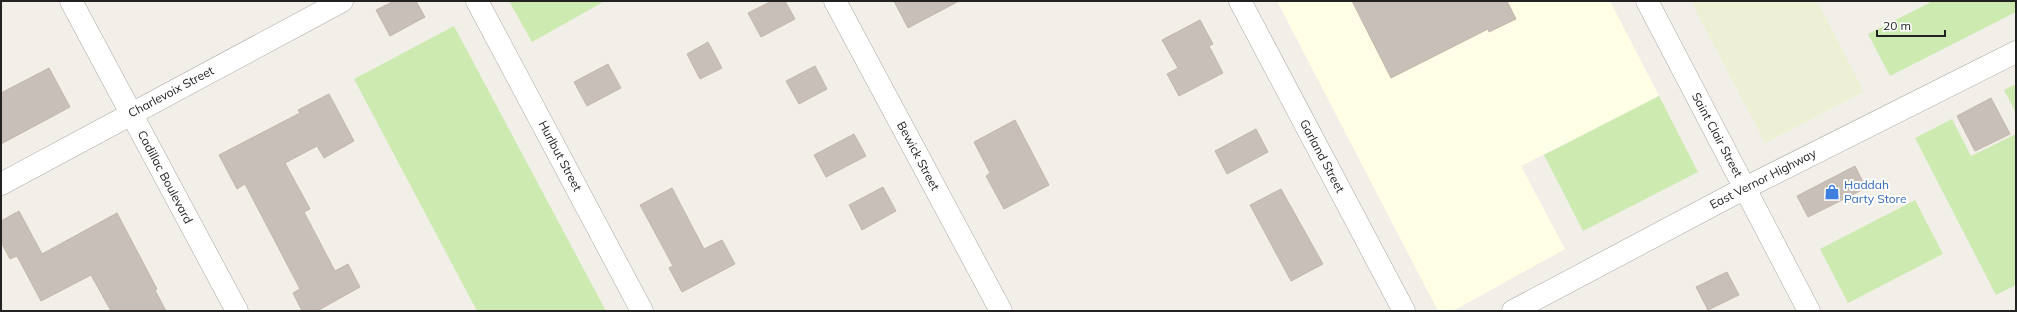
<svg xmlns="http://www.w3.org/2000/svg" width="2017" height="312" font-family="Mulish,sans-serif">
	<style>
		.education { fill: #ffffe5 }
		.farmland { fill: #eef0d5 }
		.grass { fill: #cdebb0 }
		.building { fill: #c7bfb8; stroke: #c4b6ab }
		.lines { fill: none; stroke-linecap: round; stroke-linejoin: round }
		.minor-casing { stroke: #a9a9a9; stroke-width: 23 }
		.tertiary-casing { stroke: #a9a9a9; stroke-width: 23 }
		.minor { stroke: #fff; stroke-width: 22 }
		.tertiary { stroke: #fff; stroke-width: 22 }
		.labels { text-anchor: middle; stroke-width: 4; stroke-linejoin: round; paint-order: stroke }
		.street-label { font-size: 12px; fill: #222; stroke: #fff }
		.shop-label { font-size: 12px; fill: #366cbe; stroke: #fff; text-anchor: start }
	</style>
	<rect width="100%" height="100%" fill="#f2efe9"/>
	<path class="education" d="M 1277,1 L 1610,1 L 1659,96 L 1521,166 L 1565,249 L 1453,311 L 1438,311 Z"/>
	<path class="farmland" d="M 1691,1 L 1817,1 L 1864,92 L 1765,143 Z"/>
	<g class="grass">
		<path d="M 509,1 L 605,1 L 532,42 Z"/>
		<path d="M 1933,1 L 2016,1 L 2016,12 L 1890,76 L 1868,34 Z"/>
		<path d="M 454,26 L 606,311 L 477,311 L 354,79 Z"/>
		<path d="M 2016,84 L 2016,113 L 2004,90 Z"/>
		<path d="M 1659,96 L 1698,172 L 1583,231 L 1544,155 Z"/>
		<path d="M 1952,119 L 1971,156 L 2016,134 L 2016,285 L 1996,295 L 1915,138 Z"/>
		<path d="M 1915,200 L 1943,254 L 1848,303 L 1820,249 Z"/>
	</g>
	<g class="building">
		<path d="M 394,1 L 416,1 L 425,17 L 390,36 L 376,10 Z"/>
		<path d="M 772,1 L 785,1 L 795,19 L 761,37 L 748,13 Z"/>
		<path d="M 894,1 L 959,1 L 908,28 Z"/>
		<path d="M 1352,1 L 1507,1 L 1516,19 L 1489,32 L 1488,29 L 1391,78 Z"/>
		<path d="M 1200,20 L 1213,44 L 1209,46 L 1223,73 L 1179,96 L 1167,74 L 1178,68 L 1162,40 Z"/>
		<path d="M 708,42 L 722,68 L 700,79 L 687,54 Z"/>
		<path d="M 608,64 L 621,88 L 587,106 L 574,82 Z"/>
		<path d="M 815,66 L 827,89 L 799,104 L 786,81 Z"/>
		<path d="M 49,68 L 70,107 L 1,144 L 1,93 Z"/>
		<path d="M 329,94 L 354,141 L 324,158 L 317,146 L 285,163 L 310,209 L 304,212 L 335,271 L 348,264 L 360,287 L 317,311 L 302,311 L 293,293 L 300,289 L 245,184 L 237,189 L 219,155 L 300,113 L 298,110 Z"/>
		<path d="M 1991,98 L 2010,134 L 1975,151 L 1957,116 Z"/>
		<path d="M 1015,120 L 1049,185 L 1004,209 L 986,176 L 990,173 L 974,142 Z"/>
		<path d="M 1256,129 L 1268,152 L 1227,174 L 1215,151 Z"/>
		<path d="M 854,134 L 866,156 L 826,177 L 814,155 Z"/>
		<path d="M 1855,166 L 1866,188 L 1808,217 L 1797,196 Z"/>
		<path d="M 883,187 L 896,211 L 862,230 L 849,205 Z"/>
		<path d="M 672,188 L 704,249 L 722,240 L 735,264 L 682,292 L 669,268 L 673,266 L 640,205 Z"/>
		<path d="M 1281,189 L 1323,264 L 1291,281 L 1250,205 Z"/>
		<path d="M 19,211 L 42,254 L 117,213 L 157,289 L 155,290 L 166,311 L 111,311 L 91,275 L 41,301 L 17,256 L 10,259 L 1,242 L 1,221 Z"/>
		<path d="M 1727,272 L 1739,295 L 1708,310 L 1696,287 Z"/>
	</g>
	<g class="lines">
		<g class="minor-casing">
			<g id="minor">
				<path d="M 477,1 L 642,311"/>
				<path d="M 835,1 L 1001,311"/>
				<path d="M 1240,1 L 1404,311"/>
				<path d="M 1647,1 L 1809,311"/>
			</g>
		</g>
		<g class="tertiary-casing">
			<g id="tertiary">
				<path d="M 71,1 L 237,311"/>
				<path d="M 1,184 L 342,1"/>
				<path d="M 1513,311 L 1745,188 L 2016,52"/>
			</g>
		</g>
		<use href="#minor" class="minor"/>
		<use href="#tertiary" class="tertiary"/>
	</g>
	<defs>
		<g id="shop-bare" transform="scale(1.2)"><path d="M-5-2.5h2.3a2.7 3.5 0 0 1 5.4 0H5L5.5 6h-11ZM-1.5-2.5h3a1.5 2.3 0 0 0-3 0Z" fill="#3f7fe0" stroke="#fff" stroke-width="2.5" paint-order="stroke"/></g>
	</defs>
	<g fill-rule="evenodd">
		<use href="#shop-bare" x="1832" y="192"/>
	</g>
	<g class="labels">
		<g class="street-label">
			<text transform="translate(171 92) rotate(-28)" y="4">Charlevoix Street</text>
			<text transform="translate(1717 135) rotate(62)" y="4">Saint Clair Street</text>
			<text transform="translate(560 156) rotate(62)" y="4">Hurlbut Street</text>
			<text transform="translate(918 156) rotate(62)" y="4">Bewick Street</text>
			<text transform="translate(1322 156) rotate(62)" y="4">Garland Street</text>
			<text transform="translate(165 177) rotate(62)" y="4">Cadillac Boulevard</text>
			<text transform="translate(1763 179) rotate(-27)" y="4">East Vernor Highway</text>
		</g>
		<g class="shop-label">
			<text x="1844" y="189">Haddah<tspan x="1844" dy="14">Party Store</tspan></text>
		</g>
	</g>
	<rect width="2017" height="312" fill="none" stroke="#222222" stroke-width="4"/>
	<path d="M1877 30v6h68v-6" fill="none" stroke="#222222" stroke-width="2"/>
	<text x="1883" y="30" font-size="12" fill="#222222" stroke="#ffffff" stroke-width="3" paint-order="stroke">20 m</text>
</svg>
